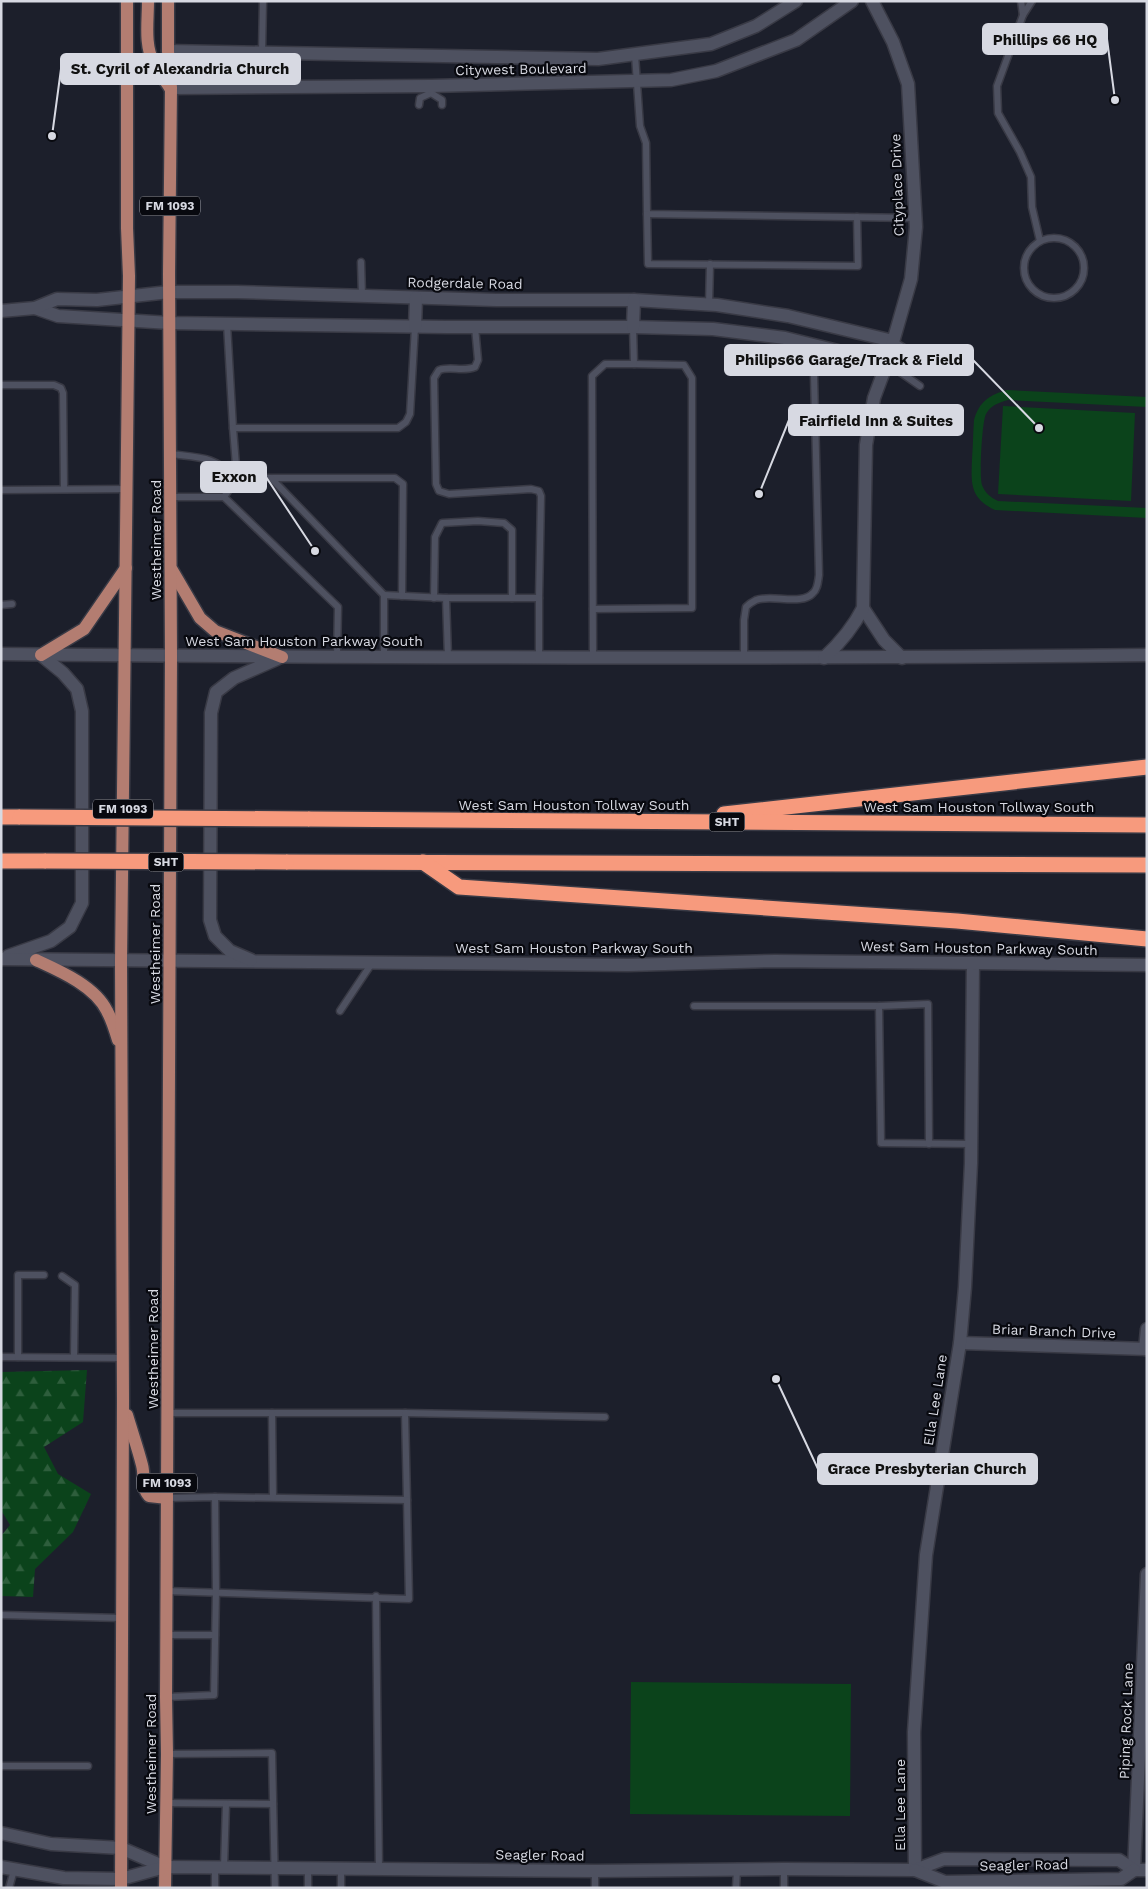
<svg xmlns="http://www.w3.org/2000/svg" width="1148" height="1889" font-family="'Work Sans',sans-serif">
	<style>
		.grass { fill: #0b431b }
		.forest { fill: url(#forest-firs) }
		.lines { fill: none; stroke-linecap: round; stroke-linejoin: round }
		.lane-casing { stroke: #393a45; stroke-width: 9 }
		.street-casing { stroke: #393a45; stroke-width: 15 }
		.secondary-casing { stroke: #393a45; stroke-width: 15 }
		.primary-casing { stroke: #393a45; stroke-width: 15 }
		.highway-casing { stroke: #393a45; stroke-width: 18 }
		.lane { stroke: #4e5160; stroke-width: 6 }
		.street { stroke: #4e5160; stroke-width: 12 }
		.secondary { stroke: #4e5160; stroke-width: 12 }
		.primary { stroke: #b37d71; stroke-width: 12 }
		.highway { stroke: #f79a7d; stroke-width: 15 }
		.highway-bridge-casing { stroke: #393a45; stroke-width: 18; stroke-linecap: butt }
		.highway-bridge { stroke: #f79a7d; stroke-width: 15 }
		.labels { text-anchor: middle; stroke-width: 4.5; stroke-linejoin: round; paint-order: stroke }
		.shield { fill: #08090f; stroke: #999ba3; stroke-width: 1 }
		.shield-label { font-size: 12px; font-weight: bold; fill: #d7d9e2 }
		.street-label { font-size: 14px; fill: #d7d9e2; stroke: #08090f }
		.leader { fill: none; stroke: #d7d9e2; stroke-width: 2 }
		.callout-dot { fill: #d7d9e2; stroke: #08090f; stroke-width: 2 }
		.callout { fill: #d7d9e2; stroke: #d7d9e2; stroke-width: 2 }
		.callout-label { font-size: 15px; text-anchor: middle; font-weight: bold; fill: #111 }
	</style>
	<defs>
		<pattern id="forest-firs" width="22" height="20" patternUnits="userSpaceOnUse" patternTransform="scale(1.25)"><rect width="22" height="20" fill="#0b431b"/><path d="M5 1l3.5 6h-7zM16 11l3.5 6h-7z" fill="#2e5e3c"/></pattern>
	</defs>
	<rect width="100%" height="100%" fill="#1c1f2b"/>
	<g class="grass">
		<path d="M 1007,390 L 1147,397 L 1147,407 L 1008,400 C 998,403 991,405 986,414 C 982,421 979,477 982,485 C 985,493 990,497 998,501 L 1147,508 L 1147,518 L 995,510 C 970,498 971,484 972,459 C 973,446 973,433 974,420 C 979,402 989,395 1007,390 Z"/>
		<path d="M 1003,406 L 1135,413 L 1131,501 L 998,494 Z"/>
		<path d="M 631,1682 L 851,1684 L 850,1816 L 630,1814 Z"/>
	</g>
	<path class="forest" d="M 87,1370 L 83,1422 L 44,1447 L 58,1474 L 91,1494 L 73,1532 L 35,1569 L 33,1597 L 1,1596 L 1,1536 L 10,1525 L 1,1510 L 1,1372 Z"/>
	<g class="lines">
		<g class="lane-casing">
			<g id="lane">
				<path d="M 1021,1 L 1023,15 L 1032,1"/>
				<path d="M 1023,15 L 997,86 L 998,113 L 1020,152 L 1031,177 L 1032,207 L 1040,241"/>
				<path d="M 262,52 L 263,1"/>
				<path d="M 635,55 L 640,126 L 646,143 L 647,214 L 915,218"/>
				<path d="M 431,93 L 442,100 L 442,105"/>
				<path d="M 419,105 L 420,98 L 431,93"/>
				<path d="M 647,214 L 648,264 L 858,266 L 857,217"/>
				<circle cx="1054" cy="268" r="30"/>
				<path d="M 361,262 L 362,296"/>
				<path d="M 709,305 L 710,264"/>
				<path d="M 227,324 L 233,428 L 398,428 L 406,422 L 410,414 L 415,327"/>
				<path d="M 475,327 L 478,360 L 475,367 C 463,372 451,366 439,370 L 434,378 L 436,484 L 439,491 L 449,494 L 531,489 L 539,491 L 541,496 L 539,598"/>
				<path d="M 893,341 L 922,359"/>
				<path d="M 887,363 L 920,386"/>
				<path d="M 1,385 L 54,385 L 61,388 L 63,393 L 64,489"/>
				<path d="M 170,454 C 203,458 212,456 237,478 L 395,478 L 403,484 L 402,596"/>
				<path d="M 272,479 L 384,595"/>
				<path d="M 1,490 L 127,489"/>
				<path d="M 171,497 L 224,497 L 237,478 L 233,428"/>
				<path d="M 224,497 L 338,607 L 337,657"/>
				<path d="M 434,598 L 435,537 L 442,523 L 478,521 L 504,523 L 512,530 L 512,598"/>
				<path d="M 446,598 L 539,598 L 539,657"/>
				<path d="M 1,605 L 12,604"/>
				<path d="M 593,609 L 692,608 L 692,378 L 684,365 L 634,364"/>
				<path d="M 384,657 L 384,595 L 446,598 L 448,657"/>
				<path d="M 593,657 L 592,376 L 605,364 L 634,364 L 633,327"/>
				<path d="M 744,657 L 744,620 L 746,607 C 749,604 752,602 756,600 C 771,594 802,606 813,593 C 818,589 818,581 819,575 L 814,375 L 820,347"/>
				<path d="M 694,1006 L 879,1006 L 881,1143 L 972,1144"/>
				<path d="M 879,1006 L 928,1004 L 929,1144"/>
				<path d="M 340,1011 L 372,963"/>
				<path d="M 62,1276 L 75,1285 L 74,1356"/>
				<path d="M 1,1357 L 123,1358"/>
				<path d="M 18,1357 L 18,1275 L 44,1275"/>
				<path d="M 167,1413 L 405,1413 L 407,1500 L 215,1497"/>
				<path d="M 272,1413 L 273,1497"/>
				<path d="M 405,1413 L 605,1417"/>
				<path d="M 166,1591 L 409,1599 L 407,1500"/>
				<path d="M 376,1596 L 379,1869"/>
				<path d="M 1,1615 L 121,1618"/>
				<path d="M 166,1635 L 215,1635"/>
				<path d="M 166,1697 L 214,1695 L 216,1592 L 215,1497 L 167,1498"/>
				<path d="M 167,1754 L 272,1753 L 275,1888"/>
				<path d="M 1,1766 L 88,1766"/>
				<path d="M 166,1803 L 273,1804"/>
				<path d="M 224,1867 L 226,1804"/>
				<path d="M 308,1868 L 308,1888"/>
				<path d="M 341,1868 L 341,1888"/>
				<path d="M 595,1871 L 595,1888"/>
				<path d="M 9,1888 L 14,1870"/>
				<path d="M 215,1888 L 215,1867"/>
				<path d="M 736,1888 L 737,1869"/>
				<path d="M 784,1888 L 784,1869"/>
			</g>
		</g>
		<g class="street-casing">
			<g id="street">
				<path d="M 960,1343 L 1147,1349"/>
				<path d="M 1145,1349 L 1147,1329"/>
				<path d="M 915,1870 L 914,1732 L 926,1555 L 960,1343 L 965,1287 L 971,1163 L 973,964"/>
				<path d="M 1134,1870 L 1147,1574"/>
			</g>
		</g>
		<g class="secondary-casing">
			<g id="secondary">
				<path d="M 168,51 L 598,59 L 711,44 L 756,26 L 796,1"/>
				<path d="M 171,88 L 431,86 L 671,80 L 716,71 L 796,40 L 852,1"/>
				<path d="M 35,308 L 58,316 L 170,323 L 446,327 L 633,327 L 713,329 L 785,338 L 887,363"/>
				<path d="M 1,311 L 35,308 L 57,299 L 97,300 L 169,292 L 237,292 L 496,300 L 634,300 L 717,305 L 788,316 L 893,341"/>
				<path d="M 415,327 L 416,298"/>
				<path d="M 633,327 L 634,300"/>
				<path d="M 863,608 L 884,640 L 902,658"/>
				<path d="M 1,654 C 383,658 765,659 1147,655"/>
				<path d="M 824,658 C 840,643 853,628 863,608 L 866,445 L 874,398 L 887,363 L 911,279 L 916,227 L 908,84 L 893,42 L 872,1"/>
				<path d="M 8,956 L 51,941 L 70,927 L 82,903 L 82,711 L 77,689 L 63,673 L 41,655"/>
				<path d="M 1,959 L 628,965 L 775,961 L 1147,965"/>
				<path d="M 251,960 L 230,951 L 215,936 L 210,920 L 211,713 L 216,692 L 234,678 L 277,659"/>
				<path d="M 1,1833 L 51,1844 L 121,1848 L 165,1867"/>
				<path d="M 1,1867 L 64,1878 L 121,1879 L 165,1867 L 595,1871 L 784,1869 L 915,1870 L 944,1859 L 1119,1860 L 1134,1870 L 1147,1870"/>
				<path d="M 915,1870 L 945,1882 L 1121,1879 L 1134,1870"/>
			</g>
		</g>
		<g class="primary-casing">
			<g id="primary">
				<path d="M 148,1 C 148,22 144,45 154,64 C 159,73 165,80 170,88"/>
				<path d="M 172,570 L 200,618 L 215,631 L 282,657"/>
				<path d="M 41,655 L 84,629 L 126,568"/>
				<path d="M 36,960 C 60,971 95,986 107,1011 C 112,1020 115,1030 118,1040"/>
				<path d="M 127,1415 C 132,1432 138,1449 142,1465 C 145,1476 141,1487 149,1496 L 167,1498"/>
				<path d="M 121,1888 L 123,1401 L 121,962 L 129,276 L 127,228 L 127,1"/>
				<path d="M 165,1888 L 167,1754 L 166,1697 L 171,656 L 169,274 L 171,88 L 168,51 L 168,1"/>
			</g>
		</g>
		<g class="highway-casing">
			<g id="highway">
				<path d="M 724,814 L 1147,767"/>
				<path d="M 1,817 L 20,817"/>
				<path d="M 308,819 L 1147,825"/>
				<path d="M 1,861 L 46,861"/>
				<path d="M 286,862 L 1147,865"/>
				<path d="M 423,862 L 459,887 L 957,921 L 1147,939"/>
			</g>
		</g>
		<use href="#lane" class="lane"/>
		<use href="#street" class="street"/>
		<use href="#secondary" class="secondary"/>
		<use href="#primary" class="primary"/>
		<use href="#highway" class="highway"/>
		<g class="highway-bridge-casing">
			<g id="highway-bridge">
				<path d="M 20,817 L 308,819"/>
				<path d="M 46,861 L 286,862"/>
			</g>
		</g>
		<use href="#highway-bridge" class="highway-bridge"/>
	</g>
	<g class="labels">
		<g class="shield">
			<rect x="140" y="196.5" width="60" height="19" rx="4"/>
			<rect x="93" y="799.5" width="60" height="19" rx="4"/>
			<rect x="709.5" y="812.5" width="35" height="19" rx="4"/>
			<rect x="148.5" y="852.5" width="35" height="19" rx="4"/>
			<rect x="137" y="1473.5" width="60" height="19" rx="4"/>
		</g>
		<g class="shield-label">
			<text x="170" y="210">FM 1093</text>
			<text x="123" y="813">FM 1093</text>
			<text x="727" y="826">SHT</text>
			<text x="166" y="866">SHT</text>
			<text x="167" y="1487">FM 1093</text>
		</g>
		<g class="street-label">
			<text transform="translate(521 69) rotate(-1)" y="5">Citywest Boulevard</text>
			<text transform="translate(897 185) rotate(-92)" y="5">Cityplace Drive</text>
			<text transform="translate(465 283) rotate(1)" y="5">Rodgerdale Road</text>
			<text transform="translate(156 540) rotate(-90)" y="5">Westheimer Road</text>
			<text x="304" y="646">West Sam Houston Parkway South</text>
			<text x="574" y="810">West Sam Houston Tollway South</text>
			<text x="979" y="812">West Sam Houston Tollway South</text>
			<text transform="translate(155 944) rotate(-90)" y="5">Westheimer Road</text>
			<text x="574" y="953">West Sam Houston Parkway South</text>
			<text transform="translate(979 948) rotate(1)" y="5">West Sam Houston Parkway South</text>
			<text transform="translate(1054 1331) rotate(2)" y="5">Briar Branch Drive</text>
			<text transform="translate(153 1349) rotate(-90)" y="5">Westheimer Road</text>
			<text transform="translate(935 1400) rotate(-81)" y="5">Ella Lee Lane</text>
			<text transform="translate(1126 1721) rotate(-88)" y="5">Piping Rock Lane</text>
			<text transform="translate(151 1754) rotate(-90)" y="5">Westheimer Road</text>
			<text transform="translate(900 1805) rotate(-90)" y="5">Ella Lee Lane</text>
			<text transform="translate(540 1855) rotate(1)" y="5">Seagler Road</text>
			<text transform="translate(1024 1865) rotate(-1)" y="5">Seagler Road</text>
		</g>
	</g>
	<path class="leader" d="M1115 100L1107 39M52 136L61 69M1039 428L973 360M759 494L789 420M315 551L266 477M776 1379L818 1469"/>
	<g class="callout-dot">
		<circle cx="1115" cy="100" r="5"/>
		<circle cx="52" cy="136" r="5"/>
		<circle cx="1039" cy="428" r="5"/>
		<circle cx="759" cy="494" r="5"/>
		<circle cx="315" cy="551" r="5"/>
		<circle cx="776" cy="1379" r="5"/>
	</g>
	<g class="callout">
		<rect x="983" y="24" width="124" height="30" rx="5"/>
		<rect x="61" y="54" width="239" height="30" rx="5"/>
		<rect x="725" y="345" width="248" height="30" rx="5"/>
		<rect x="789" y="405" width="174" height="30" rx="5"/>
		<rect x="201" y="462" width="65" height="30" rx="5"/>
		<rect x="818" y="1454" width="219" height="30" rx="5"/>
	</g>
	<g class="callout-label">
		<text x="1045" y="45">Phillips 66 HQ</text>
		<text x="180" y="74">St. Cyril of Alexandria Church</text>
		<text x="849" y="365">Philips66 Garage/Track &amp; Field</text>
		<text x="876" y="426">Fairfield Inn &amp; Suites</text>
		<text x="234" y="482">Exxon</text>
		<text x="927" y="1474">Grace Presbyterian Church</text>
	</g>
	<rect width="1148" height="1889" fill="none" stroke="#d7d9e2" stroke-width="5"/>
</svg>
